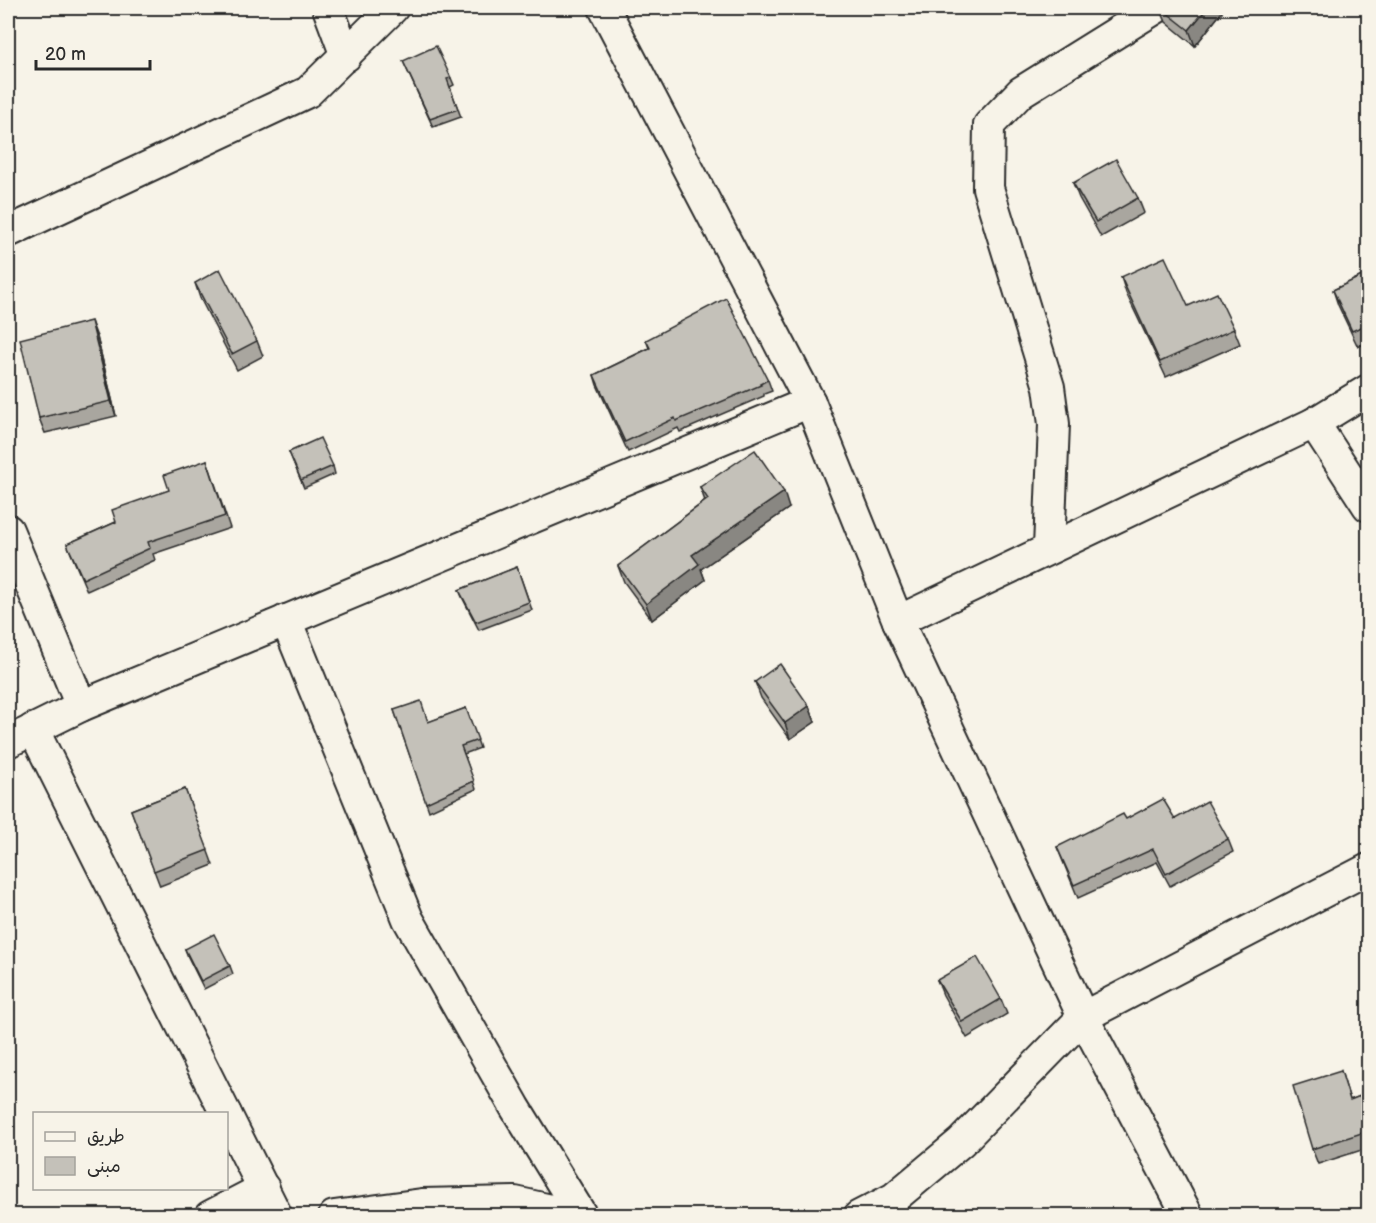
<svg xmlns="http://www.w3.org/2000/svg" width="1376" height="1223" font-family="'Balsamiq Sans','Playpen Sans Arabic',sans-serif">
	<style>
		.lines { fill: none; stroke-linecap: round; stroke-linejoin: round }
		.minor-casing { stroke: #2b2b2b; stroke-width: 34 }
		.minor { stroke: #f7f3e8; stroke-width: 30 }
		.wall { fill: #a9a69f; stroke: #2b2b2b; stroke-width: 1.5 }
		.shaded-wall { fill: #898782; stroke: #2b2b2b; stroke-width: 1.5 }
		.building { fill: #c4c1b9; stroke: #2b2b2b; stroke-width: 1.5 }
	</style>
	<rect width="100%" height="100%" fill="#f7f3e8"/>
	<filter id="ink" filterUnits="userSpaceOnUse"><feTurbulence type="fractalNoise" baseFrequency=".0167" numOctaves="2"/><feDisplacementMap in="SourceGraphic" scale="12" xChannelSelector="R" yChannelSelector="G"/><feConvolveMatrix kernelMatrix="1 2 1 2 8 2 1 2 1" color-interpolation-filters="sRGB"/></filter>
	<g filter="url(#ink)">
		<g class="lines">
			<g class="minor-casing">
				<g id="minor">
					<path d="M 328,8 L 346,56"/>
					<path d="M 604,8 L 810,402 L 898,621 L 1083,1017 L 1188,1216"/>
					<path d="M 8,232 L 308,92 L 393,8"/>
					<path d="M 1314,423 L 1368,506"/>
					<path d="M 8,530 L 81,706"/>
					<path d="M 1049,548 L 1054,424 L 1049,387 L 988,188 L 989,125 L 1021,92 L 1156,8"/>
					<path d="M 286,620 L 408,919 L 515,1107 L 582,1216"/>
					<path d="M 898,621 L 1314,423 L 1368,390"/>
					<path d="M 33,729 L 226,1114"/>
					<path d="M 8,742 L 81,706 L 810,402"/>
					<path d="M 226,1114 L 277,1216"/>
					<path d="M 210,1216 L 264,1188"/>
					<path d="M 334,1216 L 422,1204 L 515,1202 L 578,1216"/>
					<path d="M 859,1216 L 894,1198 L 961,1142 L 1083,1017 L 1368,869"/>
				</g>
			</g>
			<use href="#minor" class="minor"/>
		</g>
		<g class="wall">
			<path d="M 1160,8 L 1225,8 L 1195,46 L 1166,22 Z"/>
			<path d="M 403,61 L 451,78 L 454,85 L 450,87 L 461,117 L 433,127 Z"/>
			<path d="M 1073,183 L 1138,198 L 1144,213 L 1101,237 L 1079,198 Z"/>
			<path d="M 1368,273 L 1368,342 L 1358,347 L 1338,305 L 1333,290 Z"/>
			<path d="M 1121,277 L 1188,306 L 1234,329 L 1240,344 L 1166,377 L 1126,293 Z"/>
			<path d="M 195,283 L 257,341 L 263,356 L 237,370 L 200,298 Z"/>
			<path d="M 97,337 L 116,416 L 45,433 L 39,418 Z"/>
			<path d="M 646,340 L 768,380 L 772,391 L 764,394 L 764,396 L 680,432 L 678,428 L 628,452 L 597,385 L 594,375 L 649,348 Z"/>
			<path d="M 289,452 L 333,466 L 335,474 L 304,488 Z"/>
			<path d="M 207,460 L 230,528 L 153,554 L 155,560 L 87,591 L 72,556 L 67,544 L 116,522 L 169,490 Z"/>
			<path d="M 700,487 L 789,508 L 701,569 L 705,580 L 652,620 L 624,582 L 618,566 L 705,501 Z"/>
			<path d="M 517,567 L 532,610 L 479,630 L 462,597 L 459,590 Z"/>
			<path d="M 755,682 L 809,706 L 815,722 L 790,739 L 761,698 Z"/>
			<path d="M 466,708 L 480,748 L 464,754 L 476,789 L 429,811 L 394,710 L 429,722 Z"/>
			<path d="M 185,789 L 213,865 L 160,886 L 131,810 Z"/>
			<path d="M 1126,819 L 1175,819 L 1228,839 L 1233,852 L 1170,886 L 1157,862 L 1078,898 L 1057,847 Z"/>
			<path d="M 185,949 L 230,966 L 233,974 L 204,989 L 188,957 Z"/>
			<path d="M 937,980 L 1001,999 L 1007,1014 L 967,1038 L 943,995 Z"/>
			<path d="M 1341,1071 L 1350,1100 L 1368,1093 L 1368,1148 L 1318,1164 L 1312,1149 Z"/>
		</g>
		<g class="shaded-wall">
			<path d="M 1207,8 L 1225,8 L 1195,46 L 1189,30 Z"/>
			<path d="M 91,321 L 97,337 L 116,416 L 111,401 Z"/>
			<path d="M 784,492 L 789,508 L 701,569 L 705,580 L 652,620 L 646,604 L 692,555 Z"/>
			<path d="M 809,706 L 815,722 L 790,739 L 785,723 Z"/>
		</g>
		<g class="building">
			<path d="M 1161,8 L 1207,8 L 1189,30 Z"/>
			<path d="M 436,46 L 451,78 L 447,79 L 458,109 L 430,119 L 403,61 Z"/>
			<path d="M 1116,159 L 1138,198 L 1096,222 L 1073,183 Z"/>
			<path d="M 1165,257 L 1188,306 L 1217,293 L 1234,329 L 1160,362 L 1121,277 Z"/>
			<path d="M 220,269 L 257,341 L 232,354 L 195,283 Z"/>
			<path d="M 1368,273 L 1368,324 L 1352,331 L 1333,290 Z"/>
			<path d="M 726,298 L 768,380 L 760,384 L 761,385 L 676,421 L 675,418 L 625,442 L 594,375 L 650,348 L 646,340 Z"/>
			<path d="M 91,321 L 111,401 L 39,418 L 20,339 Z"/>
			<path d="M 320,438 L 333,466 L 301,480 L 289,452 Z"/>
			<path d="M 755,450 L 784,492 L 692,555 L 699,564 L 646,604 L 618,566 L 708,499 L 700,487 Z"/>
			<path d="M 207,460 L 225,516 L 148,542 L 150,548 L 83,579 L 67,544 L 116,522 L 112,510 L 169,490 L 164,475 Z"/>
			<path d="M 517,567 L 529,602 L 476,622 L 459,590 Z"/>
			<path d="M 780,664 L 809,706 L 785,723 L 755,682 Z"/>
			<path d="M 421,701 L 428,722 L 466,708 L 478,740 L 461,746 L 474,781 L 426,803 L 394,710 Z"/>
			<path d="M 185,789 L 208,850 L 154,871 L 131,810 Z"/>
			<path d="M 1163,799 L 1175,819 L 1207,801 L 1228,839 L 1166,874 L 1153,849 L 1074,885 L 1057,847 L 1123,814 L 1126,819 Z"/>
			<path d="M 214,934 L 230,966 L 201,981 L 185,949 Z"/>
			<path d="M 977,957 L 1001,999 L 962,1022 L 937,980 Z"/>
			<path d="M 1341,1071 L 1350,1100 L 1368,1093 L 1368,1131 L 1312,1149 L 1293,1086 Z"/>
		</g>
	</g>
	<rect width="1376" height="1223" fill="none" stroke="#f7f3e8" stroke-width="30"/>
	<rect x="15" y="15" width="1346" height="1193" fill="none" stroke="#2b2b2b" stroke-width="2" filter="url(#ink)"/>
	<rect x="33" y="1112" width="195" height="78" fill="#f7f3e8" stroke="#a5a39c" stroke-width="1.5"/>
	<rect x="45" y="1132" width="30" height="9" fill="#f7f3e8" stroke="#a5a39c" stroke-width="1.5"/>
	<text x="87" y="1142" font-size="18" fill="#2b2b2b">طريق</text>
	<rect x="45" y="1157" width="30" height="18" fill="#c4c1b9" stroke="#a5a39c" stroke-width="1.5"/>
	<text x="87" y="1172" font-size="18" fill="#2b2b2b">مبنى</text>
	<path d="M36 60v9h114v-9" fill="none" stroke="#2b2b2b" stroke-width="3"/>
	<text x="45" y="60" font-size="18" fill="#2b2b2b" stroke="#f7f3e8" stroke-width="4.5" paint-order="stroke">20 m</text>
</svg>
